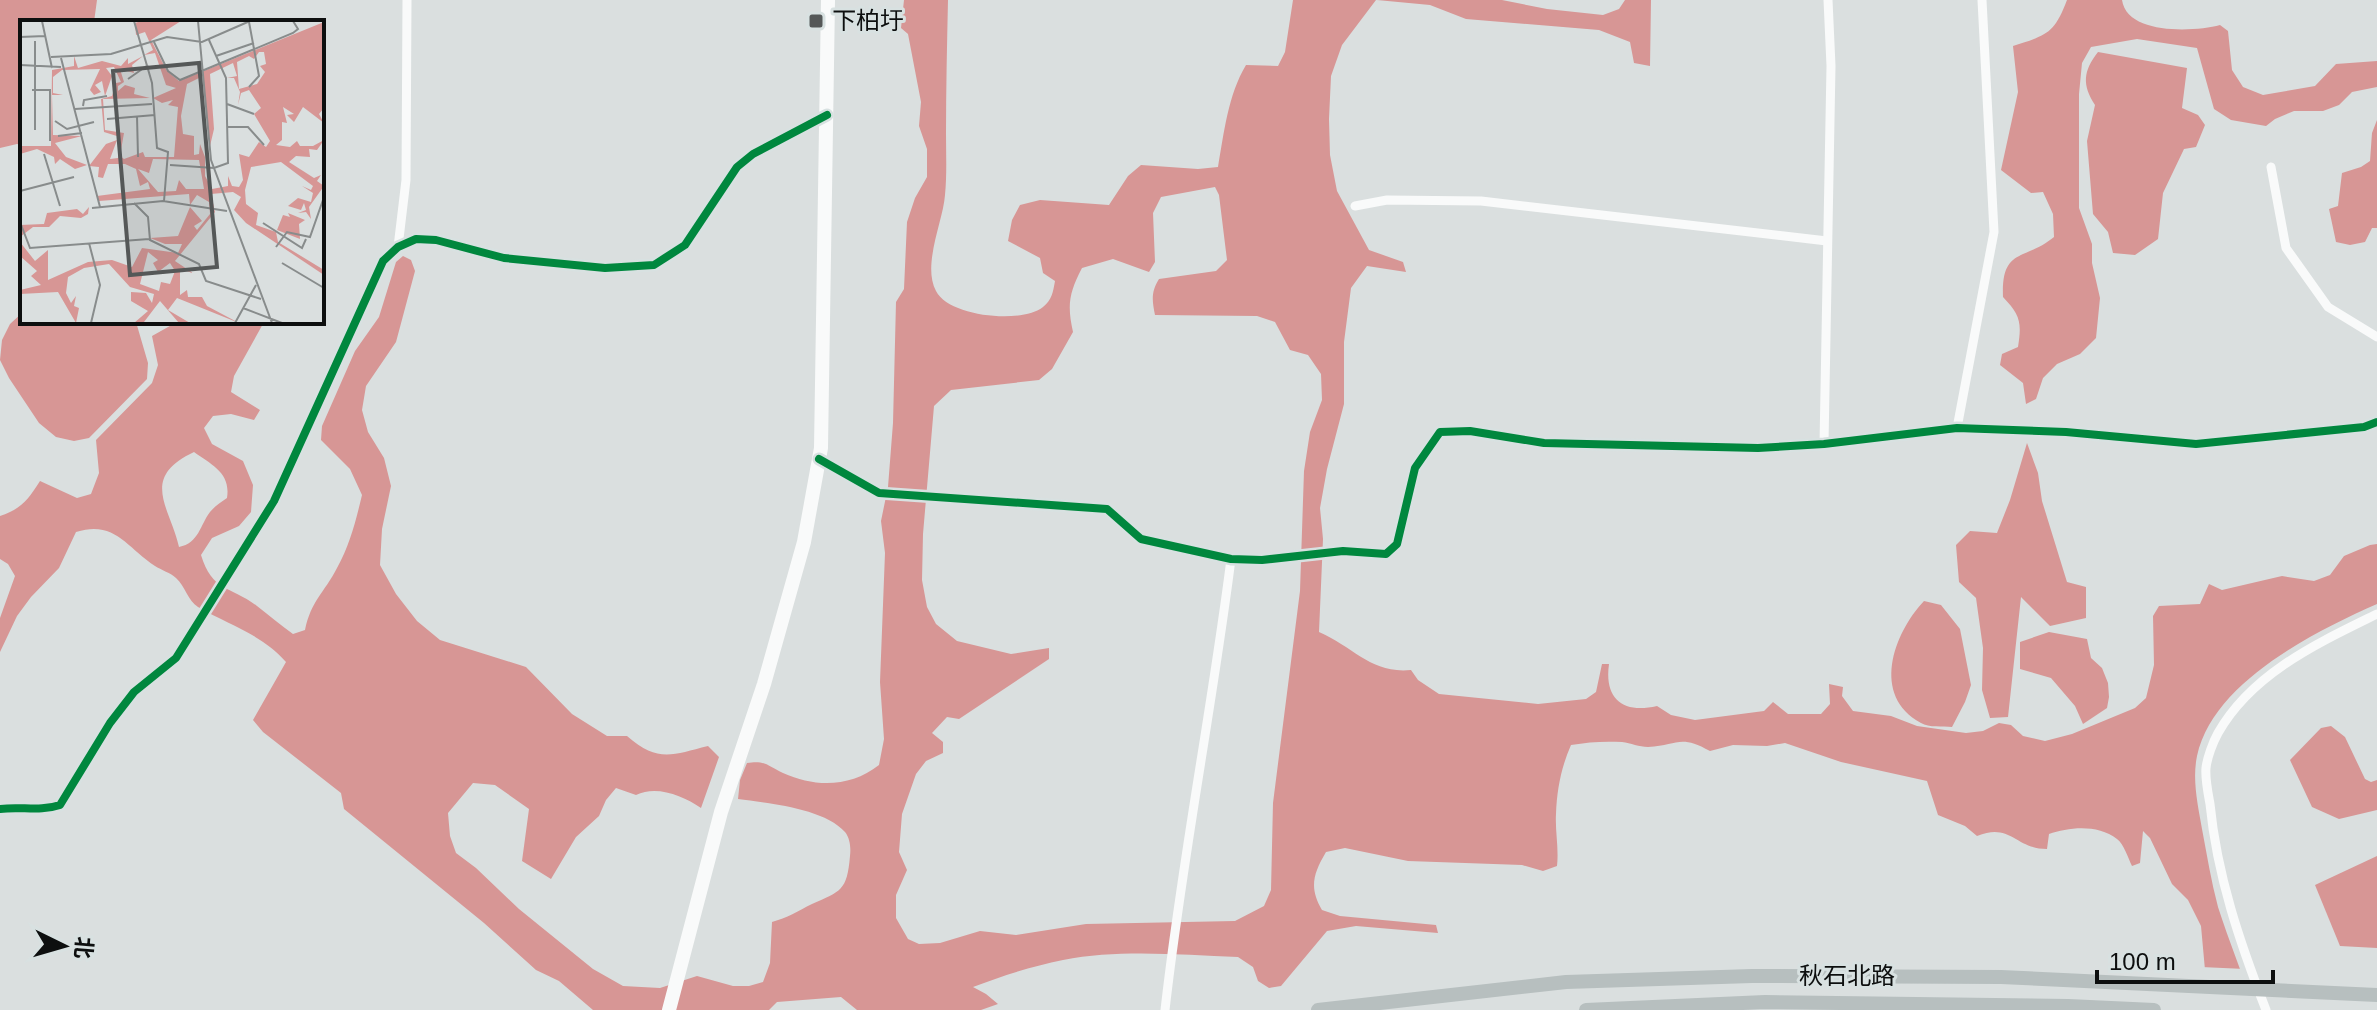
<svg xmlns="http://www.w3.org/2000/svg" width="2377" height="1010" font-family="Arial,'Noto Sans SC',sans-serif">
	<style>
		.water { fill: #d79695; fill-rule: evenodd }
		.pier { fill: #dadfdf }
		.lines { fill: none; stroke-linecap: round; stroke-linejoin: round }
		.street { stroke: #f9fafa; stroke-width: 9 }
		.secondary { stroke: #f9fafa; stroke-width: 14 }
		.primary { stroke: #b7bfbf; stroke-width: 14 }
		.cycleway-casing { stroke: #d8e1e1; stroke-width: 13 }
		.cycleway { stroke: #00873e; stroke-width: 8 }
		.poi-dot { fill: #555858; stroke: #d8e1e1; stroke-width: 3 }
		.labels { text-anchor: middle; stroke-width: 6; stroke-linejoin: round; paint-order: stroke }
		.poi-label { font-size: 24px; fill: #0d0f0f; stroke: #d8e1e1; text-anchor: start }
		.street-label { font-size: 24px; fill: #0d0f0f; stroke: #d8e1e1 }
		.inset-road { fill: none; stroke: #888c8c; stroke-width: 2 }
		.view { fill: #555858; fill-opacity: 0.15; stroke: #555858; stroke-width: 4 }
		.inset-edge { fill: none; stroke: #0d0f0f; stroke-width: 4 }
	</style>
	<rect width="100%" height="100%" fill="#dadfdf"/>
	<g class="water">
		<path d="M 0,0 L 97,0 L 94,22 L 22,22 L 22,145 L 17,144 L 0,148 Z"/>
		<path d="M 904,0 L 948,0 C 947,45 946,89 946,134 C 946,154 947,175 945,195 C 943,222 922,265 936,291 C 949,317 1022,324 1043,307 C 1052,300 1053,292 1055,281 L 1043,273 L 1040,258 L 1008,241 L 1012,220 L 1020,205 L 1040,200 L 1109,205 L 1128,176 L 1141,165 L 1198,169 L 1218,167 C 1224,133 1228,95 1246,65 L 1278,66 L 1285,52 L 1293,0 L 1376,0 L 1342,45 L 1331,76 L 1329,119 L 1330,155 L 1337,191 L 1369,250 L 1403,262 L 1406,272 L 1367,266 L 1351,288 L 1344,342 L 1344,404 L 1327,469 L 1320,508 L 1323,539 L 1319,632 C 1354,647 1371,674 1411,670 L 1418,680 L 1439,694 L 1538,704 L 1586,699 L 1596,692 L 1602,664 L 1609,664 C 1604,699 1623,714 1657,706 L 1671,715 L 1695,720 L 1764,711 L 1773,702 L 1788,714 L 1821,714 L 1830,704 L 1829,684 L 1843,687 L 1842,696 L 1853,711 L 1891,716 L 1917,726 L 1966,733 L 1983,731 L 1999,723 L 2011,725 L 2023,736 L 2045,741 L 2072,734 L 2135,708 L 2146,698 L 2154,665 L 2153,616 L 2159,606 L 2200,604 L 2209,584 L 2222,590 L 2282,576 L 2314,581 L 2330,575 L 2344,556 L 2370,545 L 2377,544 L 2377,604 C 2314,632 2213,682 2197,756 C 2192,780 2198,806 2202,829 C 2207,855 2211,881 2218,907 C 2229,941 2243,976 2255,1010 L 2205,970 L 2201,926 L 2188,900 L 2172,884 L 2150,838 L 2143,831 L 2140,863 L 2132,866 C 2128,858 2124,844 2117,839 C 2098,824 2069,827 2049,834 L 2047,849 C 2015,849 2011,822 1977,836 L 1965,826 L 1938,815 L 1927,781 L 1841,762 L 1785,743 L 1767,746 L 1733,745 L 1710,751 C 1680,734 1678,745 1648,747 C 1639,747 1631,743 1622,742 C 1604,741 1588,742 1571,745 C 1561,768 1557,789 1556,814 C 1555,832 1559,848 1557,866 L 1543,871 L 1522,865 L 1408,861 L 1345,848 L 1326,852 C 1313,874 1309,888 1322,910 L 1340,916 L 1436,925 L 1438,933 L 1356,926 L 1327,931 L 1281,986 L 1269,988 L 1258,981 L 1253,967 L 1238,957 C 1181,955 1120,949 1063,960 C 1033,966 1002,976 973,987 L 986,994 L 998,1004 L 981,1010 L 857,1010 L 841,997 L 777,1002 L 769,1010 L 593,1010 L 559,981 L 536,970 L 484,923 L 344,809 L 341,793 L 263,732 L 253,720 L 286,662 C 263,635 229,625 198,607 C 188,601 185,586 176,578 C 171,573 161,570 155,566 C 126,547 115,520 76,532 L 59,568 L 31,597 L 17,616 L 0,652 L 0,618 L 15,576 L 8,564 L 0,559 L 0,516 C 21,509 28,500 40,481 L 77,498 L 91,494 L 99,473 L 96,440 L 152,383 L 158,365 L 152,336 L 177,322 L 264,322 L 234,376 L 231,392 L 260,410 L 254,420 L 231,414 L 213,416 L 204,428 L 212,444 L 243,461 L 253,485 L 251,512 L 239,526 L 212,538 L 201,555 C 212,592 231,586 257,606 C 269,615 280,625 293,634 L 305,630 C 311,601 324,593 337,568 C 350,545 356,520 362,495 L 350,469 L 321,440 L 322,426 L 355,351 L 379,317 L 396,262 L 403,256 L 411,260 L 415,271 L 396,342 L 366,386 L 362,410 L 368,432 L 384,458 L 391,486 L 382,529 L 380,565 L 396,594 L 417,621 L 440,640 L 526,667 L 572,714 L 607,736 L 627,736 C 658,763 672,755 708,746 L 719,757 L 701,808 C 683,796 657,785 636,795 L 616,788 L 606,800 L 599,816 L 576,837 L 551,879 L 522,861 L 529,809 L 495,785 L 473,783 L 448,813 L 450,836 L 456,853 L 476,868 L 519,909 L 593,969 L 623,986 L 660,988 L 697,976 L 733,986 L 749,986 L 763,982 L 770,963 L 772,922 C 787,918 798,911 812,904 C 841,891 847,891 850,856 C 851,848 850,838 845,832 C 824,808 768,803 738,799 L 740,780 L 747,763 C 766,760 767,766 783,773 C 816,788 851,787 879,765 L 884,739 L 880,682 L 885,553 L 881,521 L 888,487 L 893,423 L 896,302 L 904,289 L 907,222 L 915,198 L 927,177 L 927,149 L 919,126 L 921,102 L 908,34 L 901,28 ZM 1215,187 L 1219,195 L 1227,260 L 1216,271 L 1159,279 C 1151,292 1152,300 1155,315 L 1257,316 L 1275,322 L 1290,350 L 1308,355 L 1321,374 L 1322,400 L 1310,432 L 1304,471 L 1300,591 L 1273,803 L 1271,890 L 1264,906 L 1235,921 L 1086,924 L 1016,935 L 980,931 L 940,943 L 919,944 L 908,939 L 896,918 L 896,895 L 907,870 L 899,852 L 902,814 L 916,774 L 926,761 L 943,753 L 943,742 L 932,733 L 947,717 L 959,719 L 1049,659 L 1049,648 L 1011,654 L 957,641 L 936,624 L 927,607 L 922,580 L 923,534 L 934,406 L 951,390 L 1039,380 L 1052,369 L 1073,332 C 1067,305 1069,293 1082,268 L 1113,259 L 1149,272 L 1155,262 L 1153,213 L 1161,197 ZM 194,452 C 212,465 231,473 227,498 C 221,502 215,506 210,512 C 200,525 199,543 179,547 C 170,507 139,478 194,452 Z"/>
		<path d="M 1377,0 L 1502,0 L 1547,9 L 1603,15 L 1619,9 L 1625,0 L 1651,0 L 1650,66 L 1634,63 L 1630,42 L 1599,30 L 1466,19 L 1430,5 Z"/>
		<path d="M 2067,0 L 2122,0 C 2127,35 2194,32 2220,25 L 2228,31 L 2232,70 L 2243,87 L 2263,95 L 2315,86 L 2336,64 L 2377,61 L 2377,87 L 2352,92 L 2339,105 L 2323,111 L 2294,111 L 2275,119 L 2266,126 L 2231,120 L 2214,109 L 2197,48 L 2137,39 L 2091,47 L 2082,63 L 2079,94 L 2079,208 L 2092,244 L 2092,263 L 2100,298 L 2096,338 L 2080,354 L 2057,364 L 2043,378 L 2036,399 L 2026,404 L 2023,383 L 2000,365 L 2002,354 L 2018,347 C 2022,322 2020,315 2003,297 C 2001,247 2025,261 2054,237 L 2053,214 L 2043,192 L 2031,193 L 2001,170 L 2018,92 L 2013,46 C 2047,35 2054,34 2067,0 Z"/>
		<path d="M 2098,52 L 2187,68 L 2182,108 L 2198,115 L 2205,125 L 2196,147 L 2184,149 L 2163,193 L 2158,239 L 2135,255 L 2113,253 L 2108,232 L 2093,214 L 2087,141 L 2095,105 C 2082,85 2083,71 2098,52 Z"/>
		<path d="M 2377,120 L 2377,228 L 2372,228 L 2365,242 L 2350,245 L 2336,242 L 2329,209 L 2338,206 L 2342,173 L 2361,167 L 2370,161 L 2372,133 Z"/>
		<path d="M 22,313 L 22,322 L 136,322 L 148,363 L 147,379 L 89,438 L 74,441 L 56,437 L 39,423 L 9,378 L 0,360 L 2,340 L 10,324 Z"/>
		<path d="M 2027,443 L 2038,473 L 2042,501 L 2067,582 L 2086,587 L 2086,618 L 2050,626 L 2021,597 L 2008,717 L 1990,718 L 1982,690 L 1983,648 L 1976,598 L 1959,582 L 1956,545 L 1970,531 L 1997,533 L 2010,500 Z"/>
		<path d="M 1924,601 L 1941,605 L 1960,629 L 1971,685 L 1965,702 L 1952,727 C 1943,726 1929,728 1921,723 C 1871,696 1893,634 1924,601 Z"/>
		<path d="M 2049,632 L 2087,639 L 2091,658 L 2102,668 L 2108,683 L 2109,697 L 2107,708 L 2083,724 L 2075,706 L 2051,678 L 2020,669 L 2020,642 Z"/>
		<path d="M 2331,726 L 2345,737 L 2365,779 L 2371,782 L 2377,780 L 2377,810 L 2339,819 L 2312,807 L 2290,760 L 2321,728 Z"/>
		<path d="M 2377,856 L 2377,948 L 2340,946 L 2315,885 Z"/>
	</g>
	<path class="pier" d="M 2201,967 L 2245,969 L 2259,1010 L 2220,1010 L 2219,1002 Z"/>
	<g class="lines">
		<g class="street">
			<path d="M 2271,167 L 2286,248 L 2328,307 L 2377,337"/>
			<path d="M 1355,206 L 1387,200 L 1481,201 L 1827,241"/>
			<path d="M 398,247 L 406,180 L 407,0"/>
			<path d="M 1957,428 L 1994,232 L 1982,0"/>
			<path d="M 1824,444 L 1831,66 L 1828,0"/>
			<path d="M 819,459 L 879,493 L 1107,509 L 1141,539 L 1231,559 L 1262,560 L 1343,551 L 1386,554 L 1397,544 L 1415,468 L 1440,432 L 1470,431 L 1544,443 L 1758,448 L 1824,444 L 1957,428 L 2066,432 L 2196,444 L 2364,427 L 2377,422"/>
			<path d="M 0,809 C 21,806 39,812 60,805 L 110,723 L 134,692 L 176,658 L 274,501 L 383,261 L 398,247 L 416,239 L 436,240 L 504,258 L 605,268 L 654,265 L 685,245 L 737,167 L 753,154 L 827,115"/>
			<path d="M 1165,1010 C 1182,859 1212,709 1231,559"/>
			<path d="M 2266,1010 C 2240,943 2217,876 2210,804 C 2208,793 2205,779 2206,768 C 2207,758 2213,742 2218,733 C 2252,673 2318,643 2377,614"/>
		</g>
		<path class="secondary" d="M 669,1010 L 721,812 L 764,684 L 804,542 L 821,448 L 828,0"/>
		<g class="primary">
			<path d="M 1318,1010 L 1566,982 L 1752,976 L 2001,977 L 2377,995"/>
			<path d="M 1586,1010 L 1765,1002 L 2068,1006 L 2154,1010"/>
		</g>
		<g class="cycleway-casing">
			<g id="cycleway">
				<path d="M 819,459 L 879,493 L 1107,509 L 1141,539 L 1231,559 L 1262,560 L 1343,551 L 1386,554 L 1397,544 L 1415,468 L 1440,432 L 1470,431 L 1544,443 L 1758,448 L 1824,444 L 1957,428 L 2066,432 L 2196,444 L 2364,427 L 2377,422"/>
				<path d="M 0,809 C 21,806 39,812 60,805 L 110,723 L 134,692 L 176,658 L 274,501 L 383,261 L 398,247 L 416,239 L 436,240 L 504,258 L 605,268 L 654,265 L 685,245 L 737,167 L 753,154 L 827,115"/>
			</g>
		</g>
		<use href="#cycleway" class="cycleway"/>
	</g>
	<rect class="poi-dot" x="808" y="13" width="16" height="16" rx="4"/>
	<g class="labels">
		<g class="poi-label">
			<text x="832" y="29">下柏圩</text>
		</g>
		<g class="street-label">
			<text x="1847" y="984">秋石北路</text>
		</g>
	</g>
	<g transform="translate(20 20)">
		<rect width="304" height="304" fill="#dadfdf"/>
		<path d="M 121,1 L 161,1 L 131,20 L 147,51 L 159,61 L 304,2 L 304,88 L 299,94 L 304,103 L 283,87 L 274,102 L 267,95 L 274,94 L 263,87 L 267,103 L 262,102 L 262,120 L 256,125 L 270,127 L 277,121 L 280,126 L 293,126 L 304,120 L 297,130 L 289,129 L 290,137 L 276,136 L 269,142 L 294,158 L 301,155 L 297,161 L 304,166 L 289,187 L 291,199 L 286,192 L 278,193 L 286,190 L 284,183 L 281,190 L 268,186 L 278,178 L 291,182 L 293,173 L 282,166 L 291,170 L 293,166 L 261,142 L 231,147 L 225,170 L 226,184 L 238,193 L 236,205 L 256,212 L 258,222 L 304,250 L 304,255 L 226,203 L 214,190 L 221,177 L 213,172 L 191,174 L 195,192 L 155,241 L 173,253 L 160,249 L 160,275 L 167,270 L 168,277 L 182,277 L 187,286 L 219,303 L 157,278 L 148,290 L 170,303 L 159,303 L 140,281 L 124,302 L 114,303 L 128,291 L 111,281 L 111,272 L 126,273 L 132,283 L 134,274 L 110,267 L 89,244 L 64,248 L 48,257 L 46,273 L 51,283 L 56,276 L 54,286 L 59,288 L 56,303 L 38,272 L 0,274 L 0,270 L 21,265 L 11,256 L 17,251 L 0,236 L 0,222 L 15,241 L 28,230 L 28,260 L 68,242 L 92,240 L 112,247 L 122,228 L 158,233 L 162,224 L 145,224 L 130,218 L 158,216 L 170,187 L 182,201 L 174,206 L 177,210 L 190,194 L 189,182 L 177,175 L 170,185 L 169,174 L 79,181 L 77,176 L 130,169 L 128,162 L 120,166 L 116,149 L 105,144 L 88,144 L 83,158 L 78,157 L 79,147 L 69,146 L 86,124 L 97,120 L 90,139 L 98,138 L 100,117 L 84,112 L 81,79 L 92,76 L 96,63 L 101,62 L 94,47 L 86,48 L 92,56 L 85,76 L 82,61 L 75,65 L 81,72 L 74,75 L 70,70 L 80,49 L 42,50 L 33,57 L 33,73 L 43,75 L 32,75 L 33,115 L 62,116 L 35,123 L 46,137 L 67,145 L 55,149 L 40,139 L 35,144 L 34,137 L 17,129 L 0,134 L 0,126 L 31,126 L 32,50 L 54,46 L 54,36 L 58,48 L 82,41 L 101,46 L 108,38 L 108,44 L 123,36 L 112,45 L 114,53 L 100,49 L 104,62 L 98,66 L 98,71 L 105,65 L 115,68 L 114,74 L 130,78 L 83,79 L 85,110 L 104,113 L 100,136 L 104,139 L 123,132 L 125,137 L 154,137 L 158,87 L 148,85 L 153,80 L 142,83 L 133,78 L 156,68 L 146,65 L 135,33 L 124,35 L 133,30 L 125,12 L 116,15 L 115,3 ZM 239,32 L 244,32 L 246,44 L 240,46 L 245,52 L 237,64 L 219,69 L 217,42 L 229,36 L 234,39 ZM 213,43 L 217,56 L 207,58 L 214,58 L 220,72 L 218,85 L 221,73 L 229,70 L 241,88 L 234,94 L 250,121 L 246,127 L 239,122 L 229,137 L 219,134 L 223,160 L 219,167 L 212,166 L 208,156 L 208,166 L 192,169 L 185,156 L 185,137 L 180,124 L 179,134 L 174,135 L 174,116 L 163,114 L 161,96 L 167,64 L 183,56 L 190,126 L 194,109 L 190,54 ZM 133,139 L 179,140 L 184,169 L 166,169 L 159,160 L 156,171 L 138,172 L 118,149 L 129,153 ZM 128,232 L 138,240 L 133,243 L 138,252 L 150,243 L 155,251 L 150,264 L 141,262 L 139,271 L 120,264 ZM 69,187 L 68,194 L 61,198 L 40,196 L 29,207 L 13,207 L 0,217 L 0,205 L 24,204 L 27,193 L 57,189 L 63,194 ZM 268,193 L 285,200 L 279,204 L 280,219 L 257,210 L 263,195 L 270,197 Z" fill="#d79695" fill-rule="evenodd"/>
		<path class="inset-road" d="M 22,1 L 32,48M 114,1 L 132,63 L 137,128 L 148,132 L 144,181M 178,1 L 191,140 L 252,303M 0,17 L 25,16M 134,22 L 148,51 L 160,60 L 273,13 L 278,9 L 273,1M 196,36 L 234,23M 31,37 L 91,34 L 147,17 L 182,22 L 230,1M 41,38 L 80,187M 0,45 L 41,47M 108,59 L 128,45M 229,67 L 239,56 L 229,2M 12,70 L 30,70 L 30,121M 207,84 L 234,94M 63,86 L 64,80 L 87,76M 55,89 L 132,84M 117,96 L 118,137M 87,99 L 135,95M 35,101 L 47,109 L 74,102M 207,107 L 228,107 L 244,125M 15,110 L 15,21M 38,116 L 62,113M 24,134 L 40,186M 150,145 L 194,148 L 208,143 L 206,58 L 189,20M 0,171 L 54,157M 114,183 L 128,197 L 130,220 L 179,244 L 186,261 L 241,279M 72,188 L 143,181 L 207,191M 0,202 L 10,228 L 129,219M 243,203 L 282,228 L 286,219M 69,223 L 80,265 L 71,303M 256,227 L 267,212 L 290,217 L 304,177M 262,243 L 304,268M 223,288 L 262,303M 215,303 L 236,265"/>
		<path class="view" d="M 179,43 L 197,247 L 110,255 L 93,51 Z"/>
		<rect width="304" height="304" class="inset-edge"/>
	</g>
	<g transform="translate(64 946) rotate(95)" stroke="#d8e1e1" stroke-width="6" paint-order="stroke">
	<path d="M0-6L14 30L0 20L-14 30Z" fill="#0d0f0f"/>
	<text y="-12" font-size="22" font-weight="bold" text-anchor="middle" fill="#0d0f0f">北</text>
	</g>
	<path d="M2097 970v12h176v-12" fill="none" stroke="#0d0f0f" stroke-width="4"/>
	<text x="2109" y="970" font-size="24" fill="#0d0f0f" stroke="#d8e1e1" stroke-width="6" paint-order="stroke">100 m</text>
</svg>
